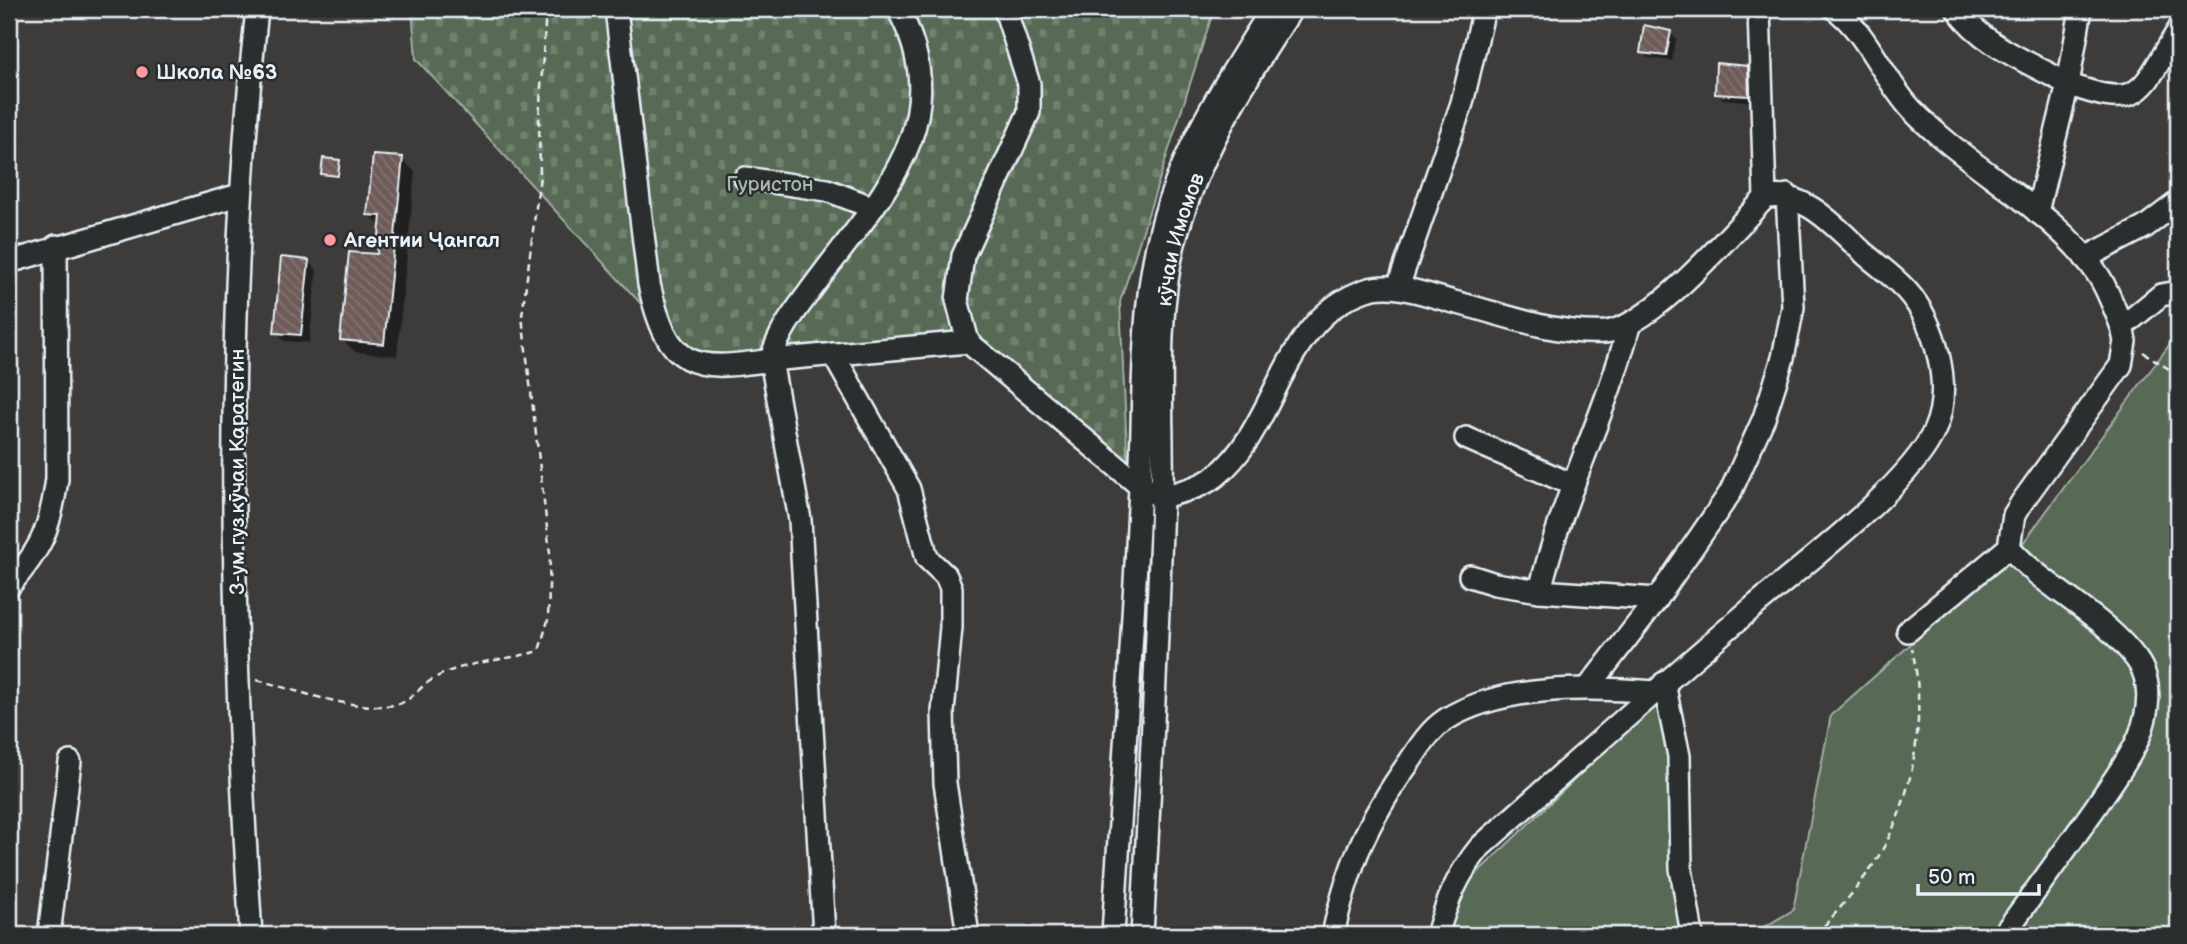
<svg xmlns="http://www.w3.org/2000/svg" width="2187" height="944" font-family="'Balsamiq Sans',sans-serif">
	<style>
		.cemetery { fill: url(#cemetery-stones); stroke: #a0aea6; stroke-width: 2 }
		.park { fill: #586b55; stroke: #a0aea6; stroke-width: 2 }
		.shadow { fill: #0007 }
		.building { fill: url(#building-back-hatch); stroke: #e8f1f8; stroke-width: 2 }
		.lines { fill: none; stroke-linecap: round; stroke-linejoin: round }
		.minor-casing { stroke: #e8f1f8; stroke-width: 26 }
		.path { stroke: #e8f1f8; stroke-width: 2.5; stroke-dasharray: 7 5; stroke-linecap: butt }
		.minor { stroke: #2a2d2e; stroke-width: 21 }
		.poi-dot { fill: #ff9aa2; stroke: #2a2d2e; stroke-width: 2.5 }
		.labels { text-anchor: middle; stroke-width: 5; stroke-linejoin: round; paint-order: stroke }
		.poi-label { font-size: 21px; font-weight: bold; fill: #e8f1f8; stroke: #2a2d2e; text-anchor: start }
		.park-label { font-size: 21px; fill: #a7b5af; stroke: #2a2d2e }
		.street-label { font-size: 21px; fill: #e8f1f8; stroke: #2a2d2e }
	</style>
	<defs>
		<pattern id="cemetery-stones" width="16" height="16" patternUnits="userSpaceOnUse" patternTransform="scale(1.75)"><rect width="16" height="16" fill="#586b55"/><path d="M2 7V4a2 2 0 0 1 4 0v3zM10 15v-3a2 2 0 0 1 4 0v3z" fill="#70816e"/></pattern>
		<pattern id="building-back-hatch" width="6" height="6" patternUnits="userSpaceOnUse" patternTransform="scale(1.75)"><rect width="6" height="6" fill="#6e5b58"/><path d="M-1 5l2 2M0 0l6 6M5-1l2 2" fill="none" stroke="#837371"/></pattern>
	</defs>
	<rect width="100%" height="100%" fill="#3e3b3b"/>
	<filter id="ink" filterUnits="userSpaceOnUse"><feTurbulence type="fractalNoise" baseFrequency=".0143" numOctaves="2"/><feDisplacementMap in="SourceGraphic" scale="14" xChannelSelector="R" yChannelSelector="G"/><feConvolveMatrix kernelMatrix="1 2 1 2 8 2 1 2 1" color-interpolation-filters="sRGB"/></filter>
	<g filter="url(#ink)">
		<path class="cemetery" d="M 412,9 L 1214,9 L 1120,302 L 1128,471 L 959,344 L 699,367 L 416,59 Z"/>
		<g class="park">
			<path d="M 2178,333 L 2178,935 L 1751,935 L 1793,910 L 1831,715 L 2020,547 Z"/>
			<path d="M 1660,698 L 1671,753 L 1692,935 L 1438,935 L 1473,877 Z"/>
		</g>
		<g class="shadow">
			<path d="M 1670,33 L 1676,39 L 1672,61 L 1648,58 L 1642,52 Z"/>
			<path d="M 1747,68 L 1753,74 L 1754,102 L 1723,99 L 1717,93 Z"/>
			<path d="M 402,159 L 415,172 L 397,356 L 355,352 L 342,339 L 378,256 L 381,227 L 369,214 Z"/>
			<path d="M 339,161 L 341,177 L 323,173 Z"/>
			<path d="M 308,261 L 317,270 L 309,343 L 284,341 L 276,332 Z"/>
		</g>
		<g class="building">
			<path d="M 1644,25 L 1671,31 L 1666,56 L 1640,53 Z"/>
			<path d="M 1716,63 L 1748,66 L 1749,96 L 1715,94 Z"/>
			<path d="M 373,155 L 403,157 L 384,344 L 340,340 L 349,252 L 377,254 L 381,216 L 367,215 Z"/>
			<path d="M 323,158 L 340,160 L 338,176 L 321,174 Z"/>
			<path d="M 281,257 L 309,260 L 301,335 L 274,333 Z"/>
		</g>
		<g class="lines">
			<g class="minor-casing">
				<g id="minor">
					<path d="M 616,9 L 649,284 C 668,369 692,372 771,360 L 800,520 L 824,935"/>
					<path d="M 898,9 C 960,124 877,199 813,287 C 796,310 778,332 771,360 L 968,342 L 1140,486 L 1162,497 C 1180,492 1200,488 1216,476 C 1279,425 1280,319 1366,290 C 1394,281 1427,295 1454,302 C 1502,314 1554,335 1605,332 C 1651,328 1731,233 1765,198 C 1804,188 1839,231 1866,255 C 1879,266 1894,277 1906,290 C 1936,323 1953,387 1935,429 C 1911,485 1800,567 1751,609 C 1659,687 1570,767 1480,847 C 1457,875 1447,901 1437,935"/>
					<path d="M 1759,9 L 1765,198"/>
					<path d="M 1835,9 C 1869,35 1883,79 1912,110 C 1966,167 2060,213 2100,278 C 2109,293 2115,310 2122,327 L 2161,295 L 2178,292"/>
					<path d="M 1957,9 C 1983,46 2029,62 2068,84 L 2037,212"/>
					<path d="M 2081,9 L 2068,84 C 2143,112 2140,91 2178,31"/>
					<path d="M 745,178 L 827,190 L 871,207"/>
					<path d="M 2085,258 L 2145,227 L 2178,202"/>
					<path d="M 9,262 L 239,195"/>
					<path d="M 1398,287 L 1462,103 L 1484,9"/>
					<path d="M 1629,326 C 1605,417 1561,499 1540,591 L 1657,599"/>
					<path d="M 968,342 L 957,300 L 963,256 L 1029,112 L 1029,84 L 1005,9"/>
					<path d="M 833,354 L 909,489 L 927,558 L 946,576 L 951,588 L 951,627 L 943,712 L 945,783 L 968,935"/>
					<path d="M 1466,438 L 1573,485"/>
					<path d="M 1470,576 L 1495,584 L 1540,591"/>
					<path d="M 9,586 C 42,548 50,529 57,479 L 56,246"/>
					<path d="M 1908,631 L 2009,547 L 2014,515 L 2022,502 L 2121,365 L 2125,341 L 2122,327"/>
					<path d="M 1664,683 L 1679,756 L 1681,868 L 1692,935"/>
					<path d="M 1588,688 L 1657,599 L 1730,493 L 1764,418 L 1783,358 L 1793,307 L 1787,195"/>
					<path d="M 49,935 L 70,762"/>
					<path d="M 251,935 C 231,627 223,316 257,9"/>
					<path d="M 1113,935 C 1122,786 1133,636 1140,487 C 1145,390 1138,292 1170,199 C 1193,131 1234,69 1272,9"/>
					<path id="s1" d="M 1142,935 C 1150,789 1158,643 1162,497 C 1164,414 1154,325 1174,244 C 1196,159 1244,81 1292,9"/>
					<path d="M 1333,935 C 1348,864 1368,820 1410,761 C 1420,746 1430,730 1445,720 C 1502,684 1590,687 1655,692"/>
					<path d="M 2003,935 C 2035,892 2066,849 2097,805 C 2111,783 2129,761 2139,737 C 2149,712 2153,682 2137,660 C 2105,615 2045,589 2009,547"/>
				</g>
			</g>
			<g class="path">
				<path d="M 2143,352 L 2178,375"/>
				<path d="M 257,680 C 300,691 350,711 395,705 C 411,702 417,689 430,681 C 460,661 505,661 539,651 L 548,620 L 550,553 L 522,316 L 540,176 L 539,119 L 546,9"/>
				<path d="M 1816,935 C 1836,913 1857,889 1873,865 C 1913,805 1928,718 1912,649"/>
			</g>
			<use href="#minor" class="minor"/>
		</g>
	</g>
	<g class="poi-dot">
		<circle cx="142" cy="72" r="7"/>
		<circle cx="330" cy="240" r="7"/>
	</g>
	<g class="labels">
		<g class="poi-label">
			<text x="156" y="79">Школа №63</text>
			<text x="344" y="247">Агентии Ҷангал</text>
		</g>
		<g class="park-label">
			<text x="770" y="191">Гуристон</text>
		</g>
		<g class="street-label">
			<text dy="7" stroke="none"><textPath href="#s1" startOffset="698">кӯчаи Имомов</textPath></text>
			<text transform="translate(237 472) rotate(-90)" y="7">3-ум гуз.кӯчаи Каратегин</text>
		</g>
	</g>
	<rect width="2187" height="944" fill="none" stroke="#2a2d2e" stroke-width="35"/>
	<rect x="18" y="18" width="2152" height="909" fill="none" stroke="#e8f1f8" stroke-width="2.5" filter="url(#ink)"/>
	<path d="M1918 884v10h121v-10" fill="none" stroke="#e8f1f8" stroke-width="3.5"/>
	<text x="1928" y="884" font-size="21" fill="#e8f1f8" stroke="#2a2d2e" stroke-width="5" paint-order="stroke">50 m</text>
</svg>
